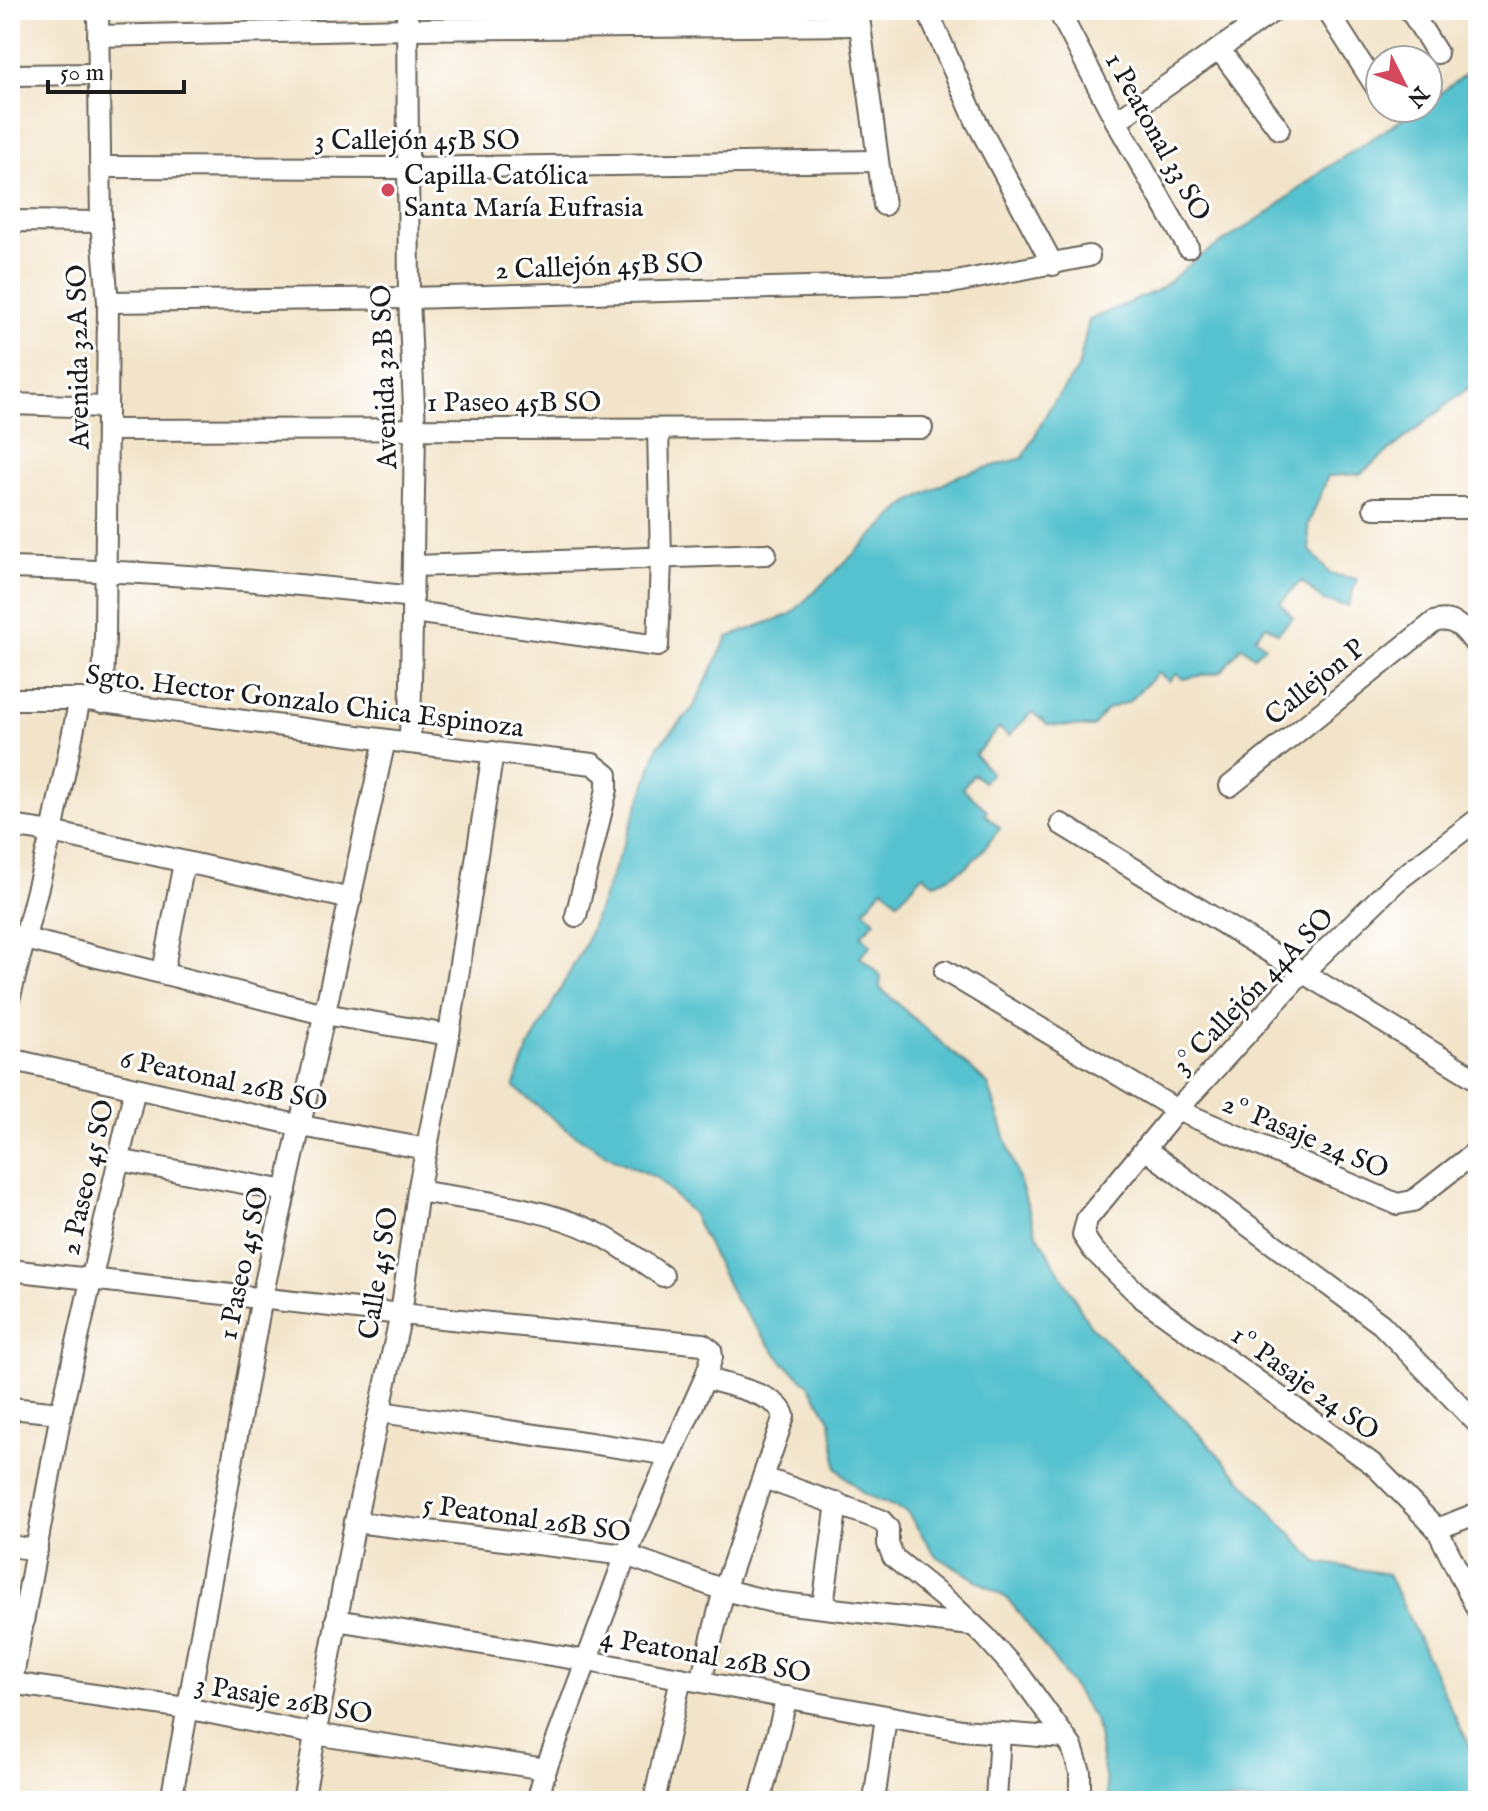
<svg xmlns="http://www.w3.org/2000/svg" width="1488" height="1811" font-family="'IM FELL English',serif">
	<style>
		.water { fill: #56c2cf; stroke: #396f76; stroke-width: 2 }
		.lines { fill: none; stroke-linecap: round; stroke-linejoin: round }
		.minor-casing { stroke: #676259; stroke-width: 24 }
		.minor { stroke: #fff; stroke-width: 20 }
		.poi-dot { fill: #d1495b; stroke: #fff; stroke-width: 3 }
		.labels { text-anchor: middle; stroke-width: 6; stroke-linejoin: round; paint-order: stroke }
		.street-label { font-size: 28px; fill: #1c1c1c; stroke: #fff }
		.poi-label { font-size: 28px; fill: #1c1c1c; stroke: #fff; text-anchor: start }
	</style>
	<rect width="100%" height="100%" fill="#fff"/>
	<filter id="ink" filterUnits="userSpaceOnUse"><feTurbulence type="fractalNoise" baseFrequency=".0125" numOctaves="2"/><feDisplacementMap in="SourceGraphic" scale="16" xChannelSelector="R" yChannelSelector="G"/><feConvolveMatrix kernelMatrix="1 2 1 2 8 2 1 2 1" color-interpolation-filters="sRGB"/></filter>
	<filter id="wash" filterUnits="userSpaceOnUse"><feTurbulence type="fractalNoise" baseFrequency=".006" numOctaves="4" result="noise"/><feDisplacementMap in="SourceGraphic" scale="32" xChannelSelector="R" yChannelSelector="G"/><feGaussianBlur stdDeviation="1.8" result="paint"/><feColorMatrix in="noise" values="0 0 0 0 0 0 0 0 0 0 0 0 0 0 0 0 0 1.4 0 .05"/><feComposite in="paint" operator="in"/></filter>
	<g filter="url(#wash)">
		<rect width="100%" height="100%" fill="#f2e4c9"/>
		<path class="water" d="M 1478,64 L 1478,380 L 1360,474 L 1328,476 L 1308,525 L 1310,550 L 1330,574 L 1357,579 L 1348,606 L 1324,601 L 1301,581 L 1280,603 L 1293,617 L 1278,633 L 1266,625 L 1255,637 L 1265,646 L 1254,656 L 1242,646 L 1221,672 L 1183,679 L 1177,674 L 1169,681 L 1158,673 L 1128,702 L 1107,709 L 1093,727 L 1048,725 L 1032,712 L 1009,736 L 999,728 L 975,755 L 991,773 L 983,782 L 974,774 L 962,788 L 987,810 L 985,814 L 1000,828 C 979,856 968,871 934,883 L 923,875 L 898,902 L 883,888 L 864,910 L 875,921 L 861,935 L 871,945 L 860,957 L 881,976 L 880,988 L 988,1084 L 1036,1232 L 1090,1325 L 1201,1436 L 1317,1562 L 1388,1574 L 1460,1727 L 1478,1759 L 1478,1801 L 1109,1801 L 1096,1722 L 1060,1668 L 1008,1599 L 935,1555 L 907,1512 L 864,1494 L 837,1469 L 831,1421 L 809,1385 L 782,1361 L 734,1298 L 692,1213 L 657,1178 L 614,1159 L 566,1129 L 514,1087 L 529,1047 L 585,944 L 644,790 L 658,746 L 693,708 L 728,637 L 791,614 L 906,504 L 960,475 L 1023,458 L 1049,409 L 1078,369 L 1089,320 L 1160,289 L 1195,260 L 1272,210 L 1320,172 L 1420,108 L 1428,108 L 1428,103 Z"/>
	</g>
	<g filter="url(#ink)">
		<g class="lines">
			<g class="minor-casing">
				<g id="minor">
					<path d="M 98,10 L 101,222 L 108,302 L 105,638 L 102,703"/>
					<path d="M 407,10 L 409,298 L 415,429 L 410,743"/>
					<path d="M 852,10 L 860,25 L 884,205"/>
					<path d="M 927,10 L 976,121 L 1053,265"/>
					<path d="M 1058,10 L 1116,121 L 1188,247"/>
					<path d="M 1327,10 L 1380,93"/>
					<path d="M 1410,10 L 1437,53"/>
					<path d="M 98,36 L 407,29 L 860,25"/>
					<path d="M 1219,49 L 1279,129"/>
					<path d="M 10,75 L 99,74"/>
					<path d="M 1116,121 L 1275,10"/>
					<path d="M 101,167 L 407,168 L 876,161"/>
					<path d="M 10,221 L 101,222"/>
					<path d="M 108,302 L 409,298 L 951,283 L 1089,256"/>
					<path d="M 10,404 L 106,407"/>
					<path d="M 107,430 L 922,428"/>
					<path d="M 1374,508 L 1478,508"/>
					<path d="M 413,566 L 766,554"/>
					<path d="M 10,568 C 145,571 279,581 413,597"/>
					<path d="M 413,612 L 658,646 L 661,559 L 658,429"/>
					<path d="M 10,699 L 80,699 L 410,743 L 593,764 L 607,775 L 607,789 L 576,916"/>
					<path d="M 1230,786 L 1434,622 C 1455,615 1467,632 1478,648"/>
					<path d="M 1478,819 L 1397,881 L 1303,972 L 1177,1110 L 1087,1219 L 1083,1235 L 1093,1250 L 1142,1298 L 1374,1465 L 1437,1529 L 1478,1611"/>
					<path d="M 1061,824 L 1478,1080"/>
					<path d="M 10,826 L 52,832 L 351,899"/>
					<path d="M 10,935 L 324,1014 L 449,1035"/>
					<path d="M 945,971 L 1177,1110 L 1397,1204 L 1413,1201 L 1478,1150"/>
					<path d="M 163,972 L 184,863"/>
					<path d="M 10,996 L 52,832 L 80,699"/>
					<path d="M 10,1059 L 301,1126 L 427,1149"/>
					<path d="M 1145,1149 L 1381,1324 L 1478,1424"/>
					<path d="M 118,1160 L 286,1191"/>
					<path d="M 418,1191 C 476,1201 540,1206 595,1232 C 619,1244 641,1261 663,1276"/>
					<path d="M 10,1270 L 401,1314 L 703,1344 L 711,1350 L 712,1357 L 705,1378 L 626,1555 L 546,1769 L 537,1801"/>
					<path d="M 10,1408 L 61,1413"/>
					<path d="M 381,1412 L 671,1455"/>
					<path d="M 764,1478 L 881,1520 L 888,1528 L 888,1544 L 893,1557 L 951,1604 L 985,1636 L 1020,1675 L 1072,1747 L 1080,1772 L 1080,1801"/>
					<path d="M 355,1522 L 626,1555 L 724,1590 L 773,1602 L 971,1625"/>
					<path d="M 1437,1529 L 1478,1513"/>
					<path d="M 10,1546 L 37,1550"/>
					<path d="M 823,1606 L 837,1503"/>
					<path d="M 336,1620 L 588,1661 L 962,1730 L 1065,1738"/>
					<path d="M 701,1681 L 724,1590 L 784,1416 C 779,1394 726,1385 705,1378"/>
					<path d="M 10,1683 L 186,1708 L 314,1734 L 546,1769"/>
					<path d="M 10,1693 L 61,1413 L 135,1088"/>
					<path d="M 171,1801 L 262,1297 L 385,740"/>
					<path d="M 303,1801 L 355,1522 L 401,1314 L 418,1191 L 447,1047 L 493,752"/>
					<path d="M 654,1801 L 681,1678"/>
					<path d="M 760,1801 L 787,1697"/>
					<path d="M 874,1801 L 886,1717"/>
					<path d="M 996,1801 L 1000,1733"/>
				</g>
			</g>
			<use href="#minor" class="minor"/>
		</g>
	</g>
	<circle class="poi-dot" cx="388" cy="190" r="8"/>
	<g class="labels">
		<g class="street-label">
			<text transform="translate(1159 136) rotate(61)" y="10">1 Peatonal 33 SO</text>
			<text x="417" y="149">3 Callejón 45B SO</text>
			<text transform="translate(599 265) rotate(-2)" y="10">2 Callejón 45B SO</text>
			<text transform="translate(77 357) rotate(-91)" y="10">Avenida 32A SO</text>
			<text transform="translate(383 377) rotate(-92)" y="10">Avenida 32B SO</text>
			<text x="514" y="411">1 Paseo 45B SO</text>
			<text transform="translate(1314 681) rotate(-39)" y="10">Callejon P</text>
			<text transform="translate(305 700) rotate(7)" y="10">Sgto. Hector Gonzalo Chica Espinoza</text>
			<text transform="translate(1252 990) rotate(-46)" y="10">3° Callejón 44A SO</text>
			<text transform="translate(224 1079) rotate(12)" y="10">6 Peatonal 26B SO</text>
			<text transform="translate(1306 1135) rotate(23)" y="10">2º Pasaje 24 SO</text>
			<text transform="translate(86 1177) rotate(-77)" y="10">2 Paseo 45 SO</text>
			<text transform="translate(242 1263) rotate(-78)" y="10">1 Paseo 45 SO</text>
			<text transform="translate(377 1273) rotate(-81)" y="10">Calle 45 SO</text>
			<text transform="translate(1306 1382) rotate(36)" y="10">1º Pasaje 24 SO</text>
			<text transform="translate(527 1517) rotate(8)" y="10">5 Peatonal 26B SO</text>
			<text transform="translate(706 1654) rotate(10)" y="10">4 Peatonal 26B SO</text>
			<text transform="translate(284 1698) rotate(10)" y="10">3 Pasaje 26B SO</text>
		</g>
		<g class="poi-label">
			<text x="404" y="184">Capilla Católica<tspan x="404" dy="32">Santa María Eufrasia</tspan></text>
		</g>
	</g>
	<rect width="1488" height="1811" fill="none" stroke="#fff" stroke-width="40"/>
	<g transform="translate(1404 84) rotate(132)"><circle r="38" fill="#ffffff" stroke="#a4a4a4" stroke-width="2"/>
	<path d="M0-6L14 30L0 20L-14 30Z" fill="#d1495b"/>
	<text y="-12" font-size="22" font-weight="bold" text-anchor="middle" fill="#1c1c1c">N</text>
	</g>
	<path d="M48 80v12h136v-12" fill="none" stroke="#1c1c1c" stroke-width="4"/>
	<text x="60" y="80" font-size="24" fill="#1c1c1c" stroke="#ffffff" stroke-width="6" paint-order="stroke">50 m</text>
</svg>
